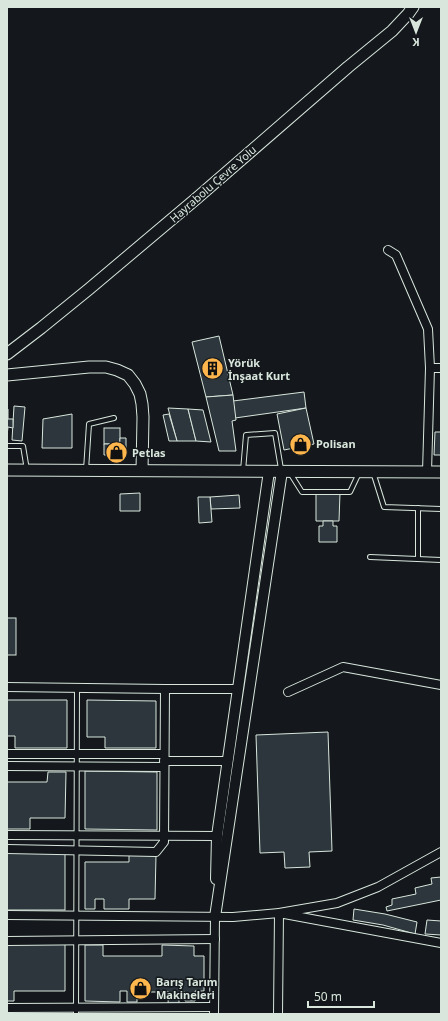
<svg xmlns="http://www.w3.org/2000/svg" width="448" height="1021" viewBox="0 0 448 1021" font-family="'Noto Sans',sans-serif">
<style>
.building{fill:#2c363c;stroke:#d8e6dc}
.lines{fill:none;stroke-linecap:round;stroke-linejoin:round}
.service-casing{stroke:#d8e6dc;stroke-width:6}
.minor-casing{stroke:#d8e6dc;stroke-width:10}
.tertiary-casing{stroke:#d8e6dc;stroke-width:12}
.secondary-casing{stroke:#d8e6dc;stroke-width:13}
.service{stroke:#14181c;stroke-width:4}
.minor{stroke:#14181c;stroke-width:8}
.tertiary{stroke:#14181c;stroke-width:10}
.secondary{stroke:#14181c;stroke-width:11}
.labels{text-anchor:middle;stroke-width:3;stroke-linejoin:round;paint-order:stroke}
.street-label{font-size:11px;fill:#d8e6dc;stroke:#14181c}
.poi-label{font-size:11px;font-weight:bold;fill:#d8e6dc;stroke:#14181c;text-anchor:start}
</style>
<rect width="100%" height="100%" fill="#14181c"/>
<g class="building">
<polygon points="219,336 233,395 206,397 192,342"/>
<polygon points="304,392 306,408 235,418 233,401"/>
<polygon points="233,395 236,420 232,421 236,451 219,451 206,397"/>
<polygon points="14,406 25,407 22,441 12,440"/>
<polygon points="168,408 188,409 196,441 177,441"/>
<polygon points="306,408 314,444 284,450 277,414"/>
<polygon points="7,409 8,409 8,419 13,419 13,428 8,427 7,436"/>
<polygon points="188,409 203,410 211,442 196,441"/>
<polygon points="72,414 72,448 42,448 43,419"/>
<polygon points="169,414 177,441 169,441 163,415"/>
<rect x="104" y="428" width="16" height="16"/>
<polygon points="435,432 441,432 441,455 434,455"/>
<polygon points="120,438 126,438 126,454 119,454"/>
<polygon points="104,444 120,444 119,455 104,455"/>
<polygon points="316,492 340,493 339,521 316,521"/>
<polygon points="140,493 140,511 120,511 120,494"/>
<polygon points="239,495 240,508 211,509 210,497"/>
<polygon points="198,497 210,497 212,522 199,523"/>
<polygon points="323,521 333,521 333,526 337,526 337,542 319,542 319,526 323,526"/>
<rect x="7" y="618" width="9" height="37"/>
<polygon points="7,700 67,700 67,748 15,748 15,736 7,736"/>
<polygon points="87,700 156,701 156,748 105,748 105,737 87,737"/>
<polygon points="328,732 332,851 309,852 310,867 285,868 284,852 260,853 256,735"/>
<polygon points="85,771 157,772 157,830 85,829"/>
<polygon points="48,772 66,772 65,818 30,818 30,829 7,829 7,782 47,782"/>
<rect x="7" y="853" width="58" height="57"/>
<polygon points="129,855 156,855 155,899 129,899 129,909 104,909 104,899 95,899 95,909 85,909 85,862 129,862"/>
<polygon points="441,877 441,900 387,911 386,907 392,905 392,899 416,894 415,888 432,884 431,878"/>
<polygon points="354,909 385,914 417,922 415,934 383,925 353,920"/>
<polygon points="427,920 441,921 441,935 425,934"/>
<polygon points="7,943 65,943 65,991 14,991 14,1001 7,1001"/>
<polygon points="85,945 103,945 103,956 162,956 162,945 194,946 194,956 204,956 204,991 195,991 195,1001 185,1001 185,992 179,992 179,1003 168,1003 169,992 137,992 137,1002 127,1002 127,991 120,991 120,1002 85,1001"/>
</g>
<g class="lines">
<defs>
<g id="service">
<polyline points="7,446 23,446 27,470"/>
<polyline points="86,470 89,424 114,418"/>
<polyline points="243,471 246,435 275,433 281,469"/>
<polyline points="373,472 384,507 441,509"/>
<polyline points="290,473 302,492 350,492 359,473"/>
<polyline points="418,508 418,559"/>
<polyline points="370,557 441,560"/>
<polyline points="76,1014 77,688"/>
</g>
<g id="minor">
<polyline points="388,250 396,255 428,329 430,368 427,472"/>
<polyline points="430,368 441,368"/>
<polyline points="7,687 165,689 238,689"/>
<polyline points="288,692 343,667 441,685"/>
<polyline points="7,754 164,754"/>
<polyline points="164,761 228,761"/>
<polyline points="7,766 164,767"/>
<polyline points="7,835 217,836"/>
<polyline points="7,849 156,852 164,842 165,689"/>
<polyline points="7,915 233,917 279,913 337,903 378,887 441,852"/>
<polyline points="7,941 215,939"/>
<polyline points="7,1008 214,1007"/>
<polyline points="214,1014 215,917"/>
<polyline points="278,1014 279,913 441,943"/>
</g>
<g id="tertiary">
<polyline points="216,879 217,836 269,471"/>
<polyline points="215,917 282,471"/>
</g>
<g id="secondary">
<polyline points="7,354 41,328 89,289 197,198 348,67 392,31 408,14 413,7"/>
<polyline points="7,375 89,367 106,367 117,370 128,375 135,384 140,394 142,404 143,417 142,470"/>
<polyline points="7,470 441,472"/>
</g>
</defs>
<use href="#service" class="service-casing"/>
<use href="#minor" class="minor-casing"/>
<use href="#tertiary" class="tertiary-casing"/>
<use href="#secondary" class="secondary-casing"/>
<use href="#service" class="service"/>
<use href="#minor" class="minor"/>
<use href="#tertiary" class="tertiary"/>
<use href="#secondary" class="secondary"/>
</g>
<defs>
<symbol id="building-disc" viewBox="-11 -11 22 22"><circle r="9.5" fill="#ffb74d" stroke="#14181c"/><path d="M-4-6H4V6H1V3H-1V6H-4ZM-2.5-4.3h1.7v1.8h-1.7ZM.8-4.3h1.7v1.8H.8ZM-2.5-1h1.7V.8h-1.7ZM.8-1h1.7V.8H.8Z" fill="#111"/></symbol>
<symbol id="shop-disc" viewBox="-11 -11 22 22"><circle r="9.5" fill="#ffb74d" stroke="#14181c"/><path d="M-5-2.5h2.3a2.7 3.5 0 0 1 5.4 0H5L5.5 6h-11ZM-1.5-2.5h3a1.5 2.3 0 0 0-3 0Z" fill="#111"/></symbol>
</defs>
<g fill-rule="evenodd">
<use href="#building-disc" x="200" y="356" width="25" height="25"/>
<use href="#shop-disc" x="288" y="432" width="25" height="25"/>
<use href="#shop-disc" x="104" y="440" width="25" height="25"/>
<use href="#shop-disc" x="128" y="976" width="25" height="25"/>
</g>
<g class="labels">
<g class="street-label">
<text transform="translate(213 184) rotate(-41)" y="4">Hayrabolu Çevre Yolu</text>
</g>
<g class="poi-label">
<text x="228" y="367">Yörük<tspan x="228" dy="13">İnşaat Kurt</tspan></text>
<text x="316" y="448">Polisan</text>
<text x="132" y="457">Petlas</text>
<text x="156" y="986">Barış Tarım<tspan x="156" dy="13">Makineleri</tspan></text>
</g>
</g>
<rect width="448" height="1021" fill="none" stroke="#d8e6dc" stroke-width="16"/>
<g transform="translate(416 32) rotate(180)" stroke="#14181c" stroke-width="3" paint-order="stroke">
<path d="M0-3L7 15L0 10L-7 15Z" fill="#d8e6dc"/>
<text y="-6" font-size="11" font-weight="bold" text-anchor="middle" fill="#d8e6dc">K</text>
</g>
<path d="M308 1001v6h66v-6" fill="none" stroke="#d8e6dc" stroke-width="2"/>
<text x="314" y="1001" font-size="12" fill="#d8e6dc" stroke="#14181c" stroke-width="3" paint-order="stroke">50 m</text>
</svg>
